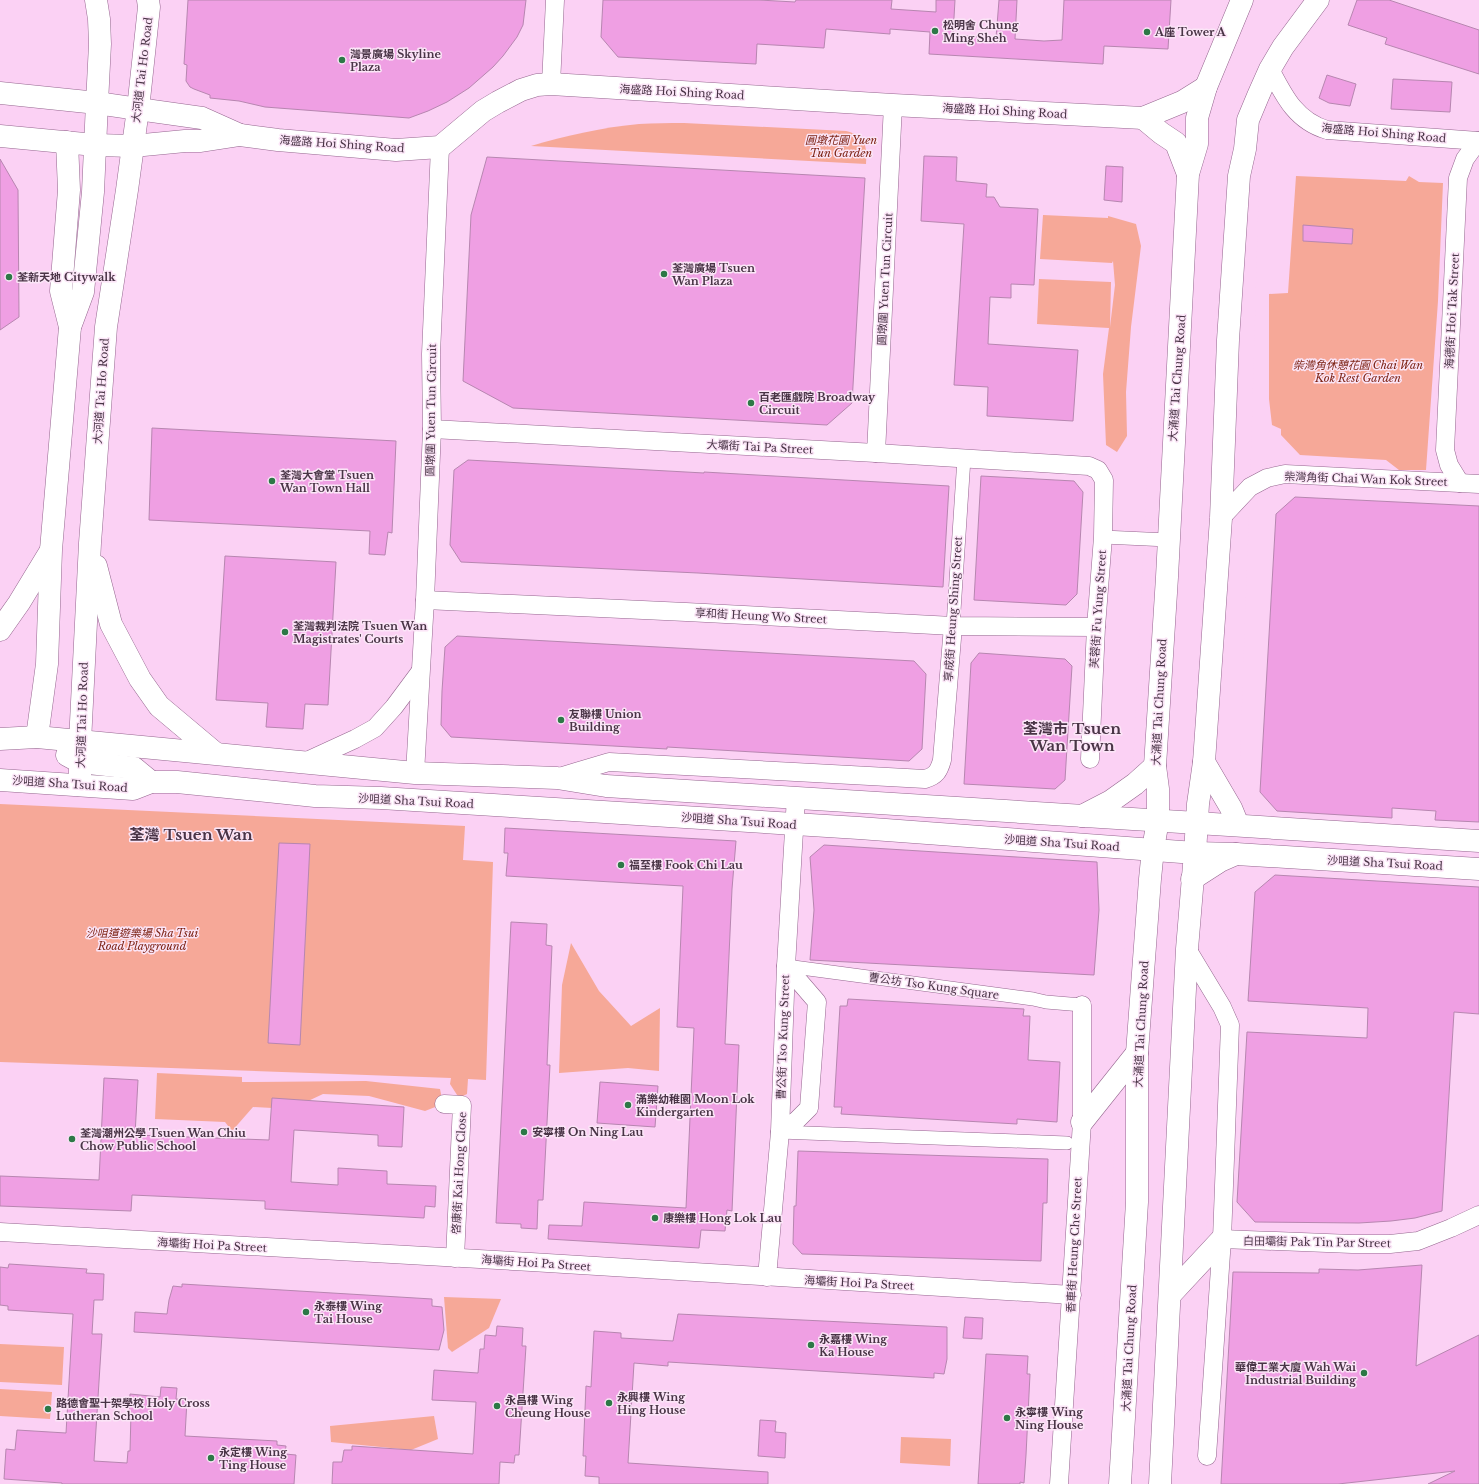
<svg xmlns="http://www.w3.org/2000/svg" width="1479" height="1484" viewBox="0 0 1479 1484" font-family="'Libre Baskerville','Noto Sans TC',serif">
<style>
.green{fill:#f6a898}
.pier{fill:#fbd1f4}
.building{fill:#ef9fe3;stroke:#b786b0}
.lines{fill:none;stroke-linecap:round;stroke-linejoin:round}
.pedestrian-casing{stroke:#95668f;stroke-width:14}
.minor-casing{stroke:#95668f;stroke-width:19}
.tertiary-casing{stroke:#95668f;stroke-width:23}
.secondary-casing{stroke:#95668f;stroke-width:23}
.pedestrian{stroke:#fff;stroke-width:13}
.minor{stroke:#fff;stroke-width:18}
.tertiary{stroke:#fff;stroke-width:22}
.secondary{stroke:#fff;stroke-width:22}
.poi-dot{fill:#2c7846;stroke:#fbe5f7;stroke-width:1.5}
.labels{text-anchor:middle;stroke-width:3;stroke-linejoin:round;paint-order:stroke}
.poi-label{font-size:11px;font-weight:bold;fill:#493446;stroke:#fbe5f7;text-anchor:start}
.street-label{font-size:11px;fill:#493446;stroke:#fbe5f7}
.park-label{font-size:11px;font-style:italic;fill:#7e2416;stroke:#fbe5f7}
.district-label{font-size:15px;font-weight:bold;fill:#493446;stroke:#fbe5f7}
</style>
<rect width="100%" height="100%" fill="#fbd1f4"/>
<g class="green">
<path d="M684,123L846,131C866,136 867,146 866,164L531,146C564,136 604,127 639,124C654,123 669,123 684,123Z"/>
<polygon points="1296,176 1406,181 1409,176 1419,182 1443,183 1438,301 1426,470 1399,470 1386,460 1300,455 1281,435 1281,429 1272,425 1269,399 1269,294 1288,293"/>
<polygon points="1043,215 1108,218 1108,216 1136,224 1141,246 1131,327 1126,392 1127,436 1117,452 1106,445 1103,374 1109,328 1037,324 1039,279 1111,282 1110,327 1115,285 1113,261 1112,263 1040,259"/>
<polygon points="0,804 465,826 463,860 493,862 486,1080 468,1079 467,1094 459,1098 450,1084 451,1078 0,1062"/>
<polygon points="571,943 599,991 631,1026 660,1008 659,1071 628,1068 559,1073 562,985"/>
<polygon points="157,1073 242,1077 242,1082 366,1081 440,1089 443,1104 425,1111 369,1096 323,1094 291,1109 253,1107 232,1131 225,1122 155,1119"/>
<polygon points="444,1297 501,1299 489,1328 452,1352 448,1348"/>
<polygon points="0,1344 64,1347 62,1385 0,1382"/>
<polygon points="0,1389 52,1392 50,1419 0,1416"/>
<polygon points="434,1416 438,1439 411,1450 331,1442 330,1426"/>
<polygon points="901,1437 951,1439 950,1466 900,1463"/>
</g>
<polygon class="pier" points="1162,143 1260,150 1250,487 1237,839 1222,1007 1189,1484 1101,1484 1101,1467 1099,1466 1148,457 1150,457"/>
<g class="building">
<polygon points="188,0 526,0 523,25 517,37 503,56 493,67 469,88 447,102 428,111 409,118 265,107 239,101 210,98 210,95 194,89 190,87 186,81 187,65 184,64"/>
<polygon points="603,0 759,0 795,2 796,0 892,0 891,9 936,12 936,0 955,0 953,35 996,38 999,0 1017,0 1015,39 1044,41 1062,40 1064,0 1171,0 1168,49 1104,46 1103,64 929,54 930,32 890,29 890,34 826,29 824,48 757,44 756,64 618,57 601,37"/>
<polygon points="1357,0 1389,0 1479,30 1479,74 1385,44 1387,38 1348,25"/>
<polygon points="1327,75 1356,84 1350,106 1329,103 1319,98"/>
<polygon points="1393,79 1452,82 1450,112 1391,109"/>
<polygon points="924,156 957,157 956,181 987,184 986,197 994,197 1000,207 1038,209 1034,285 1011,284 1011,298 990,297 988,344 1078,350 1073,421 987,416 988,387 954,385 964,224 921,221"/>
<polygon points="487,157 865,178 852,403 827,425 513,408 463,381 471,215"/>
<polygon points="0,159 18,190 19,317 0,330"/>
<polygon points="1106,166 1123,167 1122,202 1104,200"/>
<polygon points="1303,225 1353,229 1352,244 1303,241"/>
<polygon points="152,428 396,441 392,533 388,532 385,555 369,554 370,531 149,520"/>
<polygon points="468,460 704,473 704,472 949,486 943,587 698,573 461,562 450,545 454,470"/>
<polygon points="981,476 1074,481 1083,492 1077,594 1066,605 974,600"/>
<polygon points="1295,497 1479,506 1479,822 1435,820 1436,811 1392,808 1392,818 1277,811 1260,792 1276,514"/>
<polygon points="225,556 336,562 328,705 305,704 303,729 266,727 268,703 216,700"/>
<polygon points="457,636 914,661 926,674 922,749 909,761 702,749 667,747 667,749 451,737 441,725 442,691 445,647"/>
<polygon points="979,653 1065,659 1072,666 1065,780 1055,789 964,784 971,663"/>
<polygon points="505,828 736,841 732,889 725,1044 739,1045 732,1211 727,1210 725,1231 701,1230 699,1248 548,1239 549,1225 582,1226 584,1202 686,1208 694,1028 677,1027 683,886 506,876 508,853 504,853"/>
<polygon points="279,843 310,844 300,1045 268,1043"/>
<polygon points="824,845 1097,862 1099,910 1094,975 810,960 814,910 810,857"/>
<polygon points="1275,875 1479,887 1479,1014 1454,1012 1442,1211 1415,1218 1391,1221 1359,1223 1255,1222 1237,1202 1247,1032 1367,1038 1368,1008 1248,1001 1255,892"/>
<polygon points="511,922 547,924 546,945 552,946 547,1065 550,1065 543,1200 538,1200 537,1229 521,1228 521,1224 496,1223"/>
<polygon points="848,999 1024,1009 1023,1016 1030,1016 1028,1060 1060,1062 1057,1122 1017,1119 1017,1124 841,1114 842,1107 834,1107 840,1006 847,1006"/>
<polygon points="104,1078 138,1080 135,1135 269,1140 272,1098 404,1107 402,1147 378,1146 378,1135 294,1130 291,1182 338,1185 338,1168 387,1171 387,1184 436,1186 435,1207 425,1206 424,1218 265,1209 265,1201 132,1195 131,1211 0,1206 0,1176 99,1180"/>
<polygon points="600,1082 658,1086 655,1127 597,1123"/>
<polygon points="798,1151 1048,1159 1047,1203 1043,1203 1041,1261 802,1254 793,1244 794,1206 796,1206"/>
<polygon points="9,1264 87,1269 86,1273 104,1274 103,1300 94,1300 92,1334 102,1334 94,1461 127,1463 128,1451 130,1451 131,1413 129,1413 130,1394 160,1397 161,1387 177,1388 176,1399 187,1400 185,1436 277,1441 277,1445 286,1446 285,1454 296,1455 294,1484 62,1484 62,1483 4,1479 6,1449 15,1450 17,1430 66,1433 73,1314 8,1310 8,1306 0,1305 0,1267 8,1268"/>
<polygon points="1422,1265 1416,1366 1479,1335 1479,1484 1428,1484 1455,1471 1338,1484 1221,1484 1233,1272 1319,1273 1319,1269 1358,1270"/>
<polygon points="182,1284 432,1299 432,1306 442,1307 444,1330 439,1350 134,1332 135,1312 167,1314 169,1300 173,1286 182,1287"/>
<polygon points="678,1314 947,1327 947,1359 944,1374 934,1373 934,1378 668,1362 668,1366 634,1363 628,1463 768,1472 768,1484 599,1484 599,1477 585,1476 586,1456 583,1456 586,1386 591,1387 594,1331 621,1333 621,1338 673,1341"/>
<polygon points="965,1317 983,1318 982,1339 963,1338"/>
<polygon points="497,1326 523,1328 522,1346 526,1346 519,1455 515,1455 514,1463 500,1462 499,1484 332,1484 333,1462 342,1462 344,1450 352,1450 352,1446 473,1454 476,1402 432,1400 434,1370 478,1373 480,1349 484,1349 485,1335 496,1336"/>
<polygon points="986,1354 1028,1356 1027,1374 1030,1374 1026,1455 1024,1483 1020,1482 1020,1484 978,1484"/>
<polygon points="760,1420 776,1421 775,1432 786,1433 785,1458 758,1456"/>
</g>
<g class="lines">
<defs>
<g id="pedestrian">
<polyline points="1103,537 1168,540"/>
<polyline points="953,626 964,458"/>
<polyline points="786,966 1033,999 1046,1002 1082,1005"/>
<polyline points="780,1132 1067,1143"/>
</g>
<g id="minor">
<path d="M1270,69C1284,96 1296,121 1327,130L1479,141"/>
<polyline points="551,84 555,0"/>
<polyline points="432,429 876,453 1089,466 1098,470 1104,480 1103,537 1096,627 1090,759"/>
<polyline points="876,453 893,105"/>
<polyline points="1460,483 1449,465 1445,450 1458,178 1465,159 1478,141"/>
<polyline points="1221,518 1250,487 1267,478 1285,474 1479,484"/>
<polyline points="425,600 686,612 953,626 1096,627"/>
<polyline points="305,762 355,739 375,728 394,707 420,672"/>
<polyline points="415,773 425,600 432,429 431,354 440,147"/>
<path d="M559,777L609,762L925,779C936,776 939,771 942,760L953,626"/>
<polyline points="1187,949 1222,1007 1230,1025 1222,1239 1207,1456"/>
<polyline points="444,1104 462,1105 455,1258"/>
<polyline points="780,1132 796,1121 809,1108 817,1002 786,966"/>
<polyline points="0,1232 531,1262 1072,1295"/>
<polyline points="1222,1239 1352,1244 1390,1244 1418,1241 1451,1228 1479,1215"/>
<polyline points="767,1277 780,1132 786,966 796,797"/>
<polyline points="1059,1484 1082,1122 1082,1005"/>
</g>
<g id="tertiary">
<polyline points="96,0 99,19 100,44 97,103"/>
<polyline points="148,0 149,7 138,109 202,118 240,135"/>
<polyline points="1143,118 1161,133 1176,143 1188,174"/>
<polyline points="133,146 185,141 201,141 240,135 278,140 396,150 440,147 483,111 498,102 521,90 537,85 551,84 893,105 1143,118 1182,102 1206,87"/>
<polyline points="1197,823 1479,841"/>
<polyline points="1195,853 1236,854 1479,869"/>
</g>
<g id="secondary">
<polyline points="0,93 97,103 138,109 127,190 106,327 90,543 80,742 80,785"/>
<polyline points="0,136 95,145 133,146"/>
<polyline points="67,142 69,190 61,291 70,327"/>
<polyline points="96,566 111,624 140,679 159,706 215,753"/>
<polyline points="0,630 19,603 50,552"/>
<polyline points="37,737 47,664 51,550 70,327 83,292 93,192 97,103"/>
<polyline points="0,739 37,737 415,773 557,778 606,786 1197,823"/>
<polyline points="67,755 80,762 134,768 151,782"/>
<polyline points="1204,762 1231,808 1238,825"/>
<polyline points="0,780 133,789 151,782 177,782 315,796 381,798 859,828 1195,853"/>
<polyline points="1082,816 1111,801 1135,784 1155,766"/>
<polyline points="1192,879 1220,861 1236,854"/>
<polyline points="1082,1122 1137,1053"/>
<polyline points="1170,1295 1222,1239"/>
<polyline points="1120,1484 1137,1202 1137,1053 1150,879 1153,849 1158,820 1158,789 1155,766 1167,577 1188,174 1197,144 1197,118 1206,87 1242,0"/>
<polyline points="1160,1484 1187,949 1195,853 1198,804 1204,762 1221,518 1228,340 1239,176 1245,149 1248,120 1258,96 1270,69 1283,47 1318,0"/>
</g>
</defs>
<use href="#pedestrian" class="pedestrian-casing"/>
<use href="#minor" class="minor-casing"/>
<use href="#tertiary" class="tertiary-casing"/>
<use href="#secondary" class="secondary-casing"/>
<use href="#pedestrian" class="pedestrian"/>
<use href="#minor" class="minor"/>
<use href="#tertiary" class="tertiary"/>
<use href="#secondary" class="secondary"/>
</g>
<g class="poi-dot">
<circle cx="935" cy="31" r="4"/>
<circle cx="1147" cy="32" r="4"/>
<circle cx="342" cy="60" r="4"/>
<circle cx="664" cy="274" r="4"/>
<circle cx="9" cy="277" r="4"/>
<circle cx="751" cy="403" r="4"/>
<circle cx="272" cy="481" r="4"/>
<circle cx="285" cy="632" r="4"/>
<circle cx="561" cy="720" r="4"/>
<circle cx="621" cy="865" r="4"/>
<circle cx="628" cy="1105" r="4"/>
<circle cx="524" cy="1132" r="4"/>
<circle cx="72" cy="1139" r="4"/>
<circle cx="655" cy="1218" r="4"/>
<circle cx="306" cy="1312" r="4"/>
<circle cx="811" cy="1345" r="4"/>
<circle cx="1364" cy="1373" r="4"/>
<circle cx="609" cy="1403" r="4"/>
<circle cx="497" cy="1406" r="4"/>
<circle cx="48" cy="1409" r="4"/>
<circle cx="1007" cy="1418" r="4"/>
<circle cx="211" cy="1458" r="4"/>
</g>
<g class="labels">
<g class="poi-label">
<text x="943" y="29">松明舍 Chung<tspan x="943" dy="13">Ming Sheh</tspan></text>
<text x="1155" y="36">A座 Tower A</text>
<text x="350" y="58">灣景廣場 Skyline<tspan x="350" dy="13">Plaza</tspan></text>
<text x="672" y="272">荃灣廣場 Tsuen<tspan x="672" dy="13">Wan Plaza</tspan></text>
<text x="17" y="281">荃新天地 Citywalk</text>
<text x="759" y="401">百老匯戲院 Broadway<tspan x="759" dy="13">Circuit</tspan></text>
<text x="280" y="479">荃灣大會堂 Tsuen<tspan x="280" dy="13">Wan Town Hall</tspan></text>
<text x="293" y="630">荃灣裁判法院 Tsuen Wan<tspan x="293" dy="13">Magistrates' Courts</tspan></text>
<text x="569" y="718">友聯樓 Union<tspan x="569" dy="13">Building</tspan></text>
<text x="629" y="869">福至樓 Fook Chi Lau</text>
<text x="636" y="1103">滿樂幼稚園 Moon Lok<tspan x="636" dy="13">Kindergarten</tspan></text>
<text x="532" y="1136">安寧樓 On Ning Lau</text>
<text x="80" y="1137">荃灣潮州公學 Tsuen Wan Chiu<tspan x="80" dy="13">Chow Public School</tspan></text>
<text x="663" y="1222">康樂樓 Hong Lok Lau</text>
<text x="314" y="1310">永泰樓 Wing<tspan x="314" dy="13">Tai House</tspan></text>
<text x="819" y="1343">永嘉樓 Wing<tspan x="819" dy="13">Ka House</tspan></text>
<text x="1356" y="1371" text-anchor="end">華偉工業大廈 Wah Wai<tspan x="1356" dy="13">Industrial Building</tspan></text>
<text x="617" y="1401">永興樓 Wing<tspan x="617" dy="13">Hing House</tspan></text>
<text x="505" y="1404">永昌樓 Wing<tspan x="505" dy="13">Cheung House</tspan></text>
<text x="56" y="1407">路德會聖十架學校 Holy Cross<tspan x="56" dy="13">Lutheran School</tspan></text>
<text x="1015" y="1416">永寧樓 Wing<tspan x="1015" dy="13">Ning House</tspan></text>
<text x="219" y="1456">永定樓 Wing<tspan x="219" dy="13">Ting House</tspan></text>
</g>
<g class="street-label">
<text transform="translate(142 70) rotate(-83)" y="4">大河道 Tai Ho Road</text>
<text transform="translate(682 92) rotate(3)" y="4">海盛路 Hoi Shing Road</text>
<text transform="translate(1005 111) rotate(3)" y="4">海盛路 Hoi Shing Road</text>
<text transform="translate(1384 133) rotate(5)" y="4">海盛路 Hoi Shing Road</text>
<text transform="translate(342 144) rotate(4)" y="4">海盛路 Hoi Shing Road</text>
<text transform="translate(885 279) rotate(-87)" y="4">圓墩圍 Yuen Tun Circuit</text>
<text transform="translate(1452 311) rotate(-87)" y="4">海德街 Hoi Tak Street</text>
<text transform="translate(1177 378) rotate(-86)" y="4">大涌道 Tai Chung Road</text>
<text transform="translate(101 391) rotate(-86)" y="4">大河道 Tai Ho Road</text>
<text transform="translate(431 410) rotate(-89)" y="4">圓墩圍 Yuen Tun Circuit</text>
<text transform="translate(760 447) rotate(3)" y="4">大壩街 Tai Pa Street</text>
<text transform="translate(1366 479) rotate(2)" y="4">柴灣角街 Chai Wan Kok Street</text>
<text transform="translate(953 609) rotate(-86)" y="4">享成街 Heung Shing Street</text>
<text transform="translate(1098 609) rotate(-86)" y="4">芙蓉街 Fu Yung Street</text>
<text transform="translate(761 616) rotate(3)" y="4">享和街 Heung Wo Street</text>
<text transform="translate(1159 702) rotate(-87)" y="4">大涌道 Tai Chung Road</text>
<text transform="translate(82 715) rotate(-88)" y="4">大河道 Tai Ho Road</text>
<text transform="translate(70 784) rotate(4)" y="4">沙咀道 Sha Tsui Road</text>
<text transform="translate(416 801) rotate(3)" y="4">沙咀道 Sha Tsui Road</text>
<text transform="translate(739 821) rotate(4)" y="4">沙咀道 Sha Tsui Road</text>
<text transform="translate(1062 843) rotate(4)" y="4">沙咀道 Sha Tsui Road</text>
<text transform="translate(1385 863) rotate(3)" y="4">沙咀道 Sha Tsui Road</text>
<text transform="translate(934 986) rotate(8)" y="4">曹公坊 Tso Kung Square</text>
<text transform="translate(1141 1024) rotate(-87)" y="4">大涌道 Tai Chung Road</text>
<text transform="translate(783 1037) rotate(-88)" y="4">曹公街 Tso Kung Street</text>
<text transform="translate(459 1173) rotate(-87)" y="4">啓康街 Kai Hong Close</text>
<text transform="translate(1317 1242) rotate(1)" y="4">白田壩街 Pak Tin Par Street</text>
<text transform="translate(212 1245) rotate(3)" y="4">海壩街 Hoi Pa Street</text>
<text transform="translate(1074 1245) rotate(-87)" y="4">香車街 Heung Che Street</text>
<text transform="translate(536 1263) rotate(4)" y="4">海壩街 Hoi Pa Street</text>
<text transform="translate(859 1283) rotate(3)" y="4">海壩街 Hoi Pa Street</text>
<text transform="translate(1129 1348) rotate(-87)" y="4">大涌道 Tai Chung Road</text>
</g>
<g class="park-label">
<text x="841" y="144">圓墩花園 Yuen<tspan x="841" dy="13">Tun Garden</tspan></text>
<text x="1358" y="369">柴灣角休憩花園 Chai Wan<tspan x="1358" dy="13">Kok Rest Garden</tspan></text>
<text x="142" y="937">沙咀道遊樂場 Sha Tsui<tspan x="142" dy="13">Road Playground</tspan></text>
</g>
<g class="district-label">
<text x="1072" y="734">荃灣市 Tsuen<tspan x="1072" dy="17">Wan Town</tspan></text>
<text x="191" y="840">荃灣 Tsuen Wan</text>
</g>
</g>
</svg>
